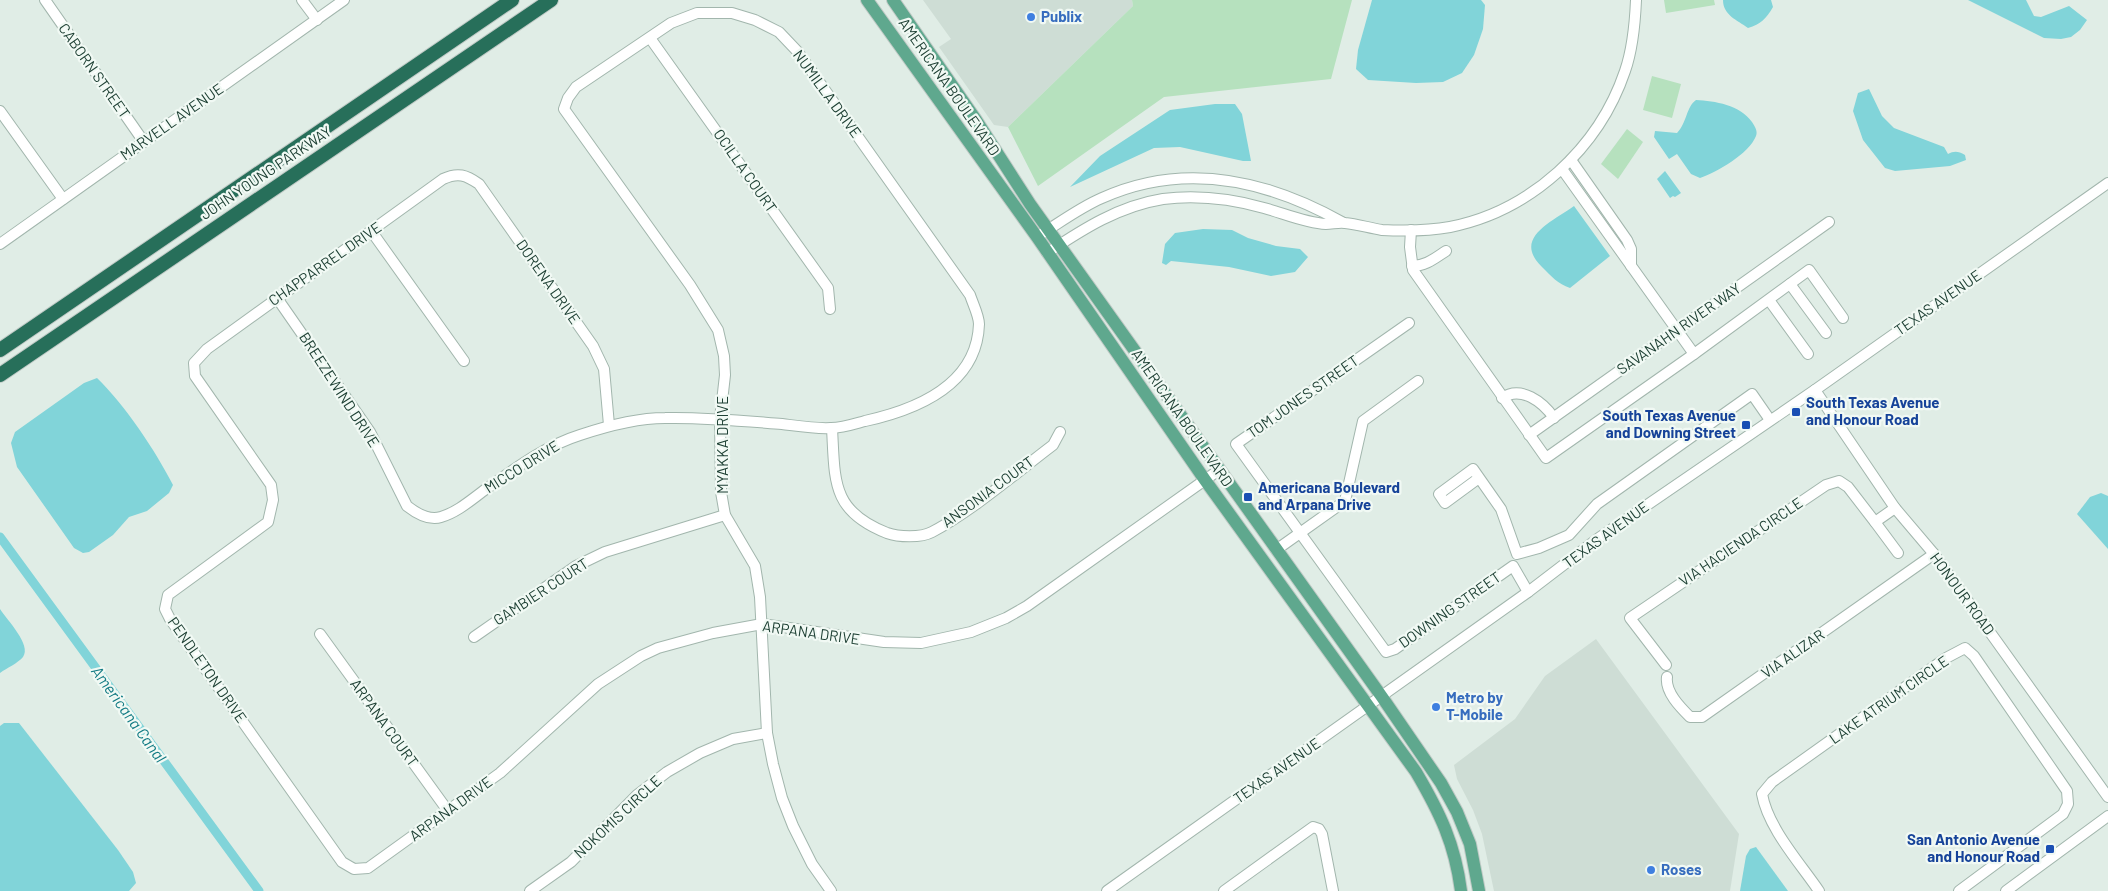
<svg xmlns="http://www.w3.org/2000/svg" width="2108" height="891" viewBox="0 0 2108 891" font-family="Barlow,sans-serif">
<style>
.built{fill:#ceddd5}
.green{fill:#b6e1be}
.water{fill:#81d4d9}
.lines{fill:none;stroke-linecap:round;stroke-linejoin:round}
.canal{stroke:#81d4d9;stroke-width:9}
.minor-casing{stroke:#a2b6ad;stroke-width:12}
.major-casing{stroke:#c0cac6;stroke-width:14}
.highway-casing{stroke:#c0cac6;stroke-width:16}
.minor{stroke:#fff;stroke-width:10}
.major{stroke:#5fa88e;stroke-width:12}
.highway{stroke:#276f5a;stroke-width:14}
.shop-dot{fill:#3f7fe0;stroke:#f1f9f4;stroke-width:2}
.transit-dot{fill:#1a4fb4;stroke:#f1f9f4;stroke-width:2}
.labels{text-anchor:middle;stroke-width:4.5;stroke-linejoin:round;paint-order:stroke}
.shop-label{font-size:15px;font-weight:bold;fill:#366cbe;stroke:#f1f9f4;text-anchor:start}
.street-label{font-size:15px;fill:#1e4034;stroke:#f1f9f4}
.transit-label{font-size:15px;font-weight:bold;fill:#164399;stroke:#f1f9f4;text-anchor:start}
.water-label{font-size:16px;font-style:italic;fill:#117a83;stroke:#f1f9f4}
</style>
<rect width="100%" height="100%" fill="#e0ede6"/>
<g class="built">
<polygon points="923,0 1132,0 1133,6 1008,127 994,125 939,47 951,39"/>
<polygon points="1596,639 1739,834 1730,891 1494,891 1482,834 1473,810 1457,779 1454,765 1515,719 1545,676"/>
</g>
<g class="green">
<polygon points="1132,0 1352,0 1331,79 1164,97 1038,186 1008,127 1133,6"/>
<polygon points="1664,0 1714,0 1715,5 1666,13"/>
<polygon points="1652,76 1681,84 1672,118 1643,110"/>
<polygon points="1627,129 1643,142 1618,179 1601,164"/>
</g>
<g class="water">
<polygon points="1372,0 1481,0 1485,5 1483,29 1474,55 1462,73 1443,82 1416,83 1368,80 1356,69 1358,50"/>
<path d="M1723,0H1771L1773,7C1766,19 1761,24 1748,28C1737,20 1723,15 1723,0Z"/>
<polygon points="1968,0 2026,0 2034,16 2041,17 2069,6 2087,20 2080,30 2071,37 2061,39 2044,38"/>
<path d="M1869,89L1882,116L1894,128L1944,147L1948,154C1954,151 1958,151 1965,155L1966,160L1950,166L1895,171L1885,168L1863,140L1853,111L1858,93Z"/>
<path d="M1696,100C1715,101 1740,105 1752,122C1755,127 1758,131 1756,136C1749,154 1717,172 1700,178L1691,174L1677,154L1669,159L1654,137L1655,131L1677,133C1687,123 1686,107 1696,100Z"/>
<polygon points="1215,104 1235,104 1242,114 1251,161 1243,161 1180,147 1154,148 1070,187 1100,156 1170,110"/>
<polygon points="1665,171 1681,193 1675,197 1673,196 1670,198 1657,179"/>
<path d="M1574,206L1610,256L1570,288C1558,284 1551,276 1542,267C1512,238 1552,222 1574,206Z"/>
<polygon points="1203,229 1232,230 1248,238 1276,246 1300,249 1308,257 1295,272 1271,276 1229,267 1171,261 1166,265 1162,263 1165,244 1175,233"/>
<path d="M97,378C125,405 155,450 173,485L169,493L147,511L129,517L113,535L89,552L83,553L74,548L17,467L11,443L15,432L84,383Z"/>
<polygon points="2101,493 2108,496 2108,549 2077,514 2090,497"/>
<path d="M0,609C7,620 32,645 23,657C18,663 7,668 0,673Z"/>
<polygon points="4,723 19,723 118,850 133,872 136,883 129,891 0,891 0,726"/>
<polygon points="1756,847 1788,891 1740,891 1746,856 1750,849"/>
</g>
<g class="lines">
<polyline class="canal" points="0,537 259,891"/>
<defs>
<g id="minor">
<polyline points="45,0 144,142"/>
<polyline points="302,0 317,20"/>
<polyline points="650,38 828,288 830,309"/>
<polyline points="0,111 63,199"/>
<polyline points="1571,160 1627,240 1631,249 1631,266"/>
<polyline points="1562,169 1694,354"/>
<polyline points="1411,230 1410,247 1413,270 1546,458 1694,354 1809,270 1843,318"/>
<polyline points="372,232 464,361"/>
<path d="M1043,233C1062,221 1081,207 1102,198C1184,161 1267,180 1342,222"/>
<polyline points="0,244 344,0"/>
<path d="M1047,253C1083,229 1119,206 1163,199C1196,195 1232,199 1264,208C1283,213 1305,223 1326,224C1332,224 1339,222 1345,223C1357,224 1369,228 1382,230C1404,231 1428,231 1450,227C1531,211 1599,148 1625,71C1633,48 1635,24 1636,0"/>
<path d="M1412,266C1426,266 1435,258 1446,251"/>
<polyline points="1790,284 1826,333"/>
<path d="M277,298L370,432L407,506C416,513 429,521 441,517C458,512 472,499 486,489C516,468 545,446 580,435C607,426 637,418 665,418C704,417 744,421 782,424C798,426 816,429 831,428C842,428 854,424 865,421C915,410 977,386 979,324C979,316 973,304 970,295L798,52L779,32L755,20L732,13H697L671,23L576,87L568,98L564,109L690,285L718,330L724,356L725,375L720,419L721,492L725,515L755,566L760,597L767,733L773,764L782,798L793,826L812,864L831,891"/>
<polyline points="1769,300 1808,354"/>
<polyline points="1409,323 1236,444 1386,652 1395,649 1513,566 1528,592"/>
<polyline points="1815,390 1895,508 1934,554 2108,797"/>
<path d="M1502,398C1521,385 1543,402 1554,418"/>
<path d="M609,425L604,369L593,346L479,184C466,175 458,172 443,179L207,349L194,363L195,376L271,485L273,500L268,522L168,595L165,609L170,619L342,862L354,869L368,868L500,773L598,684L641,656L658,648L713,633L762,624L884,642L921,643L971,632L1006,618L1027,606L1219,470"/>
<path d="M832,428C835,481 831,511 887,533C898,537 921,538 932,532C972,511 1016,473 1053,445L1060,432"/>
<polyline points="1529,435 1829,222"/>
<polyline points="1479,478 1445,503 1439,494 1473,469 1501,509 1517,554 1539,548 1569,535 1597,504 1752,394 1770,420"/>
<polyline points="1875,522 1898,553"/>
<polyline points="1276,550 1345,501 1363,421 1418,381"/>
<polyline points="320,634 448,811"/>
<polyline points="474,637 576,566 605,552 725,515"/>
<polyline points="1666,665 1630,618 1826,485 1839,481 1848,487 1875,522 1895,508"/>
<path d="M1667,677C1665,692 1680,707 1690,717H1702L1934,554"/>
<polyline points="530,891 571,862 637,795 667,772 700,753 733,739 767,733"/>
<polyline points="1107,891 1528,592 1596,540 1815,390 2108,183"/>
<polyline points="1224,891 1313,827 1319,829 1322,834 1333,891"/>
<path d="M1819,891C1800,863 1768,828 1762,794L1772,782L1946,658L1965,648L1974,656L2067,791L2068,804L2063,814L1959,891"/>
<polyline points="2006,891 2108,816"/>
</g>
<g id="major">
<path d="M867,0L1037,237L1205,480L1416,772C1440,813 1455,844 1461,891"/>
<polyline points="893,0 976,120 1030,204 1382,697 1441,783 1457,812 1470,844 1479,891"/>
</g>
<g id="highway">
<polyline points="0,350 512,0"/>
<polyline points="0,375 551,0"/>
</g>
</defs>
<use href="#minor" class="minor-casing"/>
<use href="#major" class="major-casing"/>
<use href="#highway" class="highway-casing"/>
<use href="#minor" class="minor"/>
<use href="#major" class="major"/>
<use href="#highway" class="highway"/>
</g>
<g class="shop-dot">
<circle cx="1031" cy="17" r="5"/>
<circle cx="1436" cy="707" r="5"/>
<circle cx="1651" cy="870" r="5"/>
</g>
<g class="transit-dot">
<rect x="1791" y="407" width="10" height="10" rx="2.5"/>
<rect x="1741" y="420" width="10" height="10" rx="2.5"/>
<rect x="1243" y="492" width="10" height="10" rx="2.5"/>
<rect x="2045" y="844" width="10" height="10" rx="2.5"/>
</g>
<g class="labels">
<g class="shop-label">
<text x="1041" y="22">Publix</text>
<text x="1446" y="703">Metro by<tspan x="1446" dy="17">T-Mobile</tspan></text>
<text x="1661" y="875">Roses</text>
</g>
<g class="street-label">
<text transform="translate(94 71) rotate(55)" y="5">CABORN STREET</text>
<text transform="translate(949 87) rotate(55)" y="5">AMERICANA BOULEVARD</text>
<text transform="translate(827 94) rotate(54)" y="5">NUMILLA DRIVE</text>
<text transform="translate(172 122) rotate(-35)" y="5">MARVELL AVENUE</text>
<text transform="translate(745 171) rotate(55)" y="5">OCILLA COURT</text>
<text transform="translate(266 173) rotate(-34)" y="5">JOHN YOUNG PARKWAY</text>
<text transform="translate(325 264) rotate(-35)" y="5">CHAPPARREL DRIVE</text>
<text transform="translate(548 282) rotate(55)" y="5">DORENA DRIVE</text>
<text transform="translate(1938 303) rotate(-35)" y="5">TEXAS AVENUE</text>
<text transform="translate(1679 329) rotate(-35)" y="5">SAVANAHN RIVER WAY</text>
<text transform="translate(339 390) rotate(57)" y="5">BREEZEWIND DRIVE</text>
<text transform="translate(1303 397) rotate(-35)" y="5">TOM JONES STREET</text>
<text transform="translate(1182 418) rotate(55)" y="5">AMERICANA BOULEVARD</text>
<text transform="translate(723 445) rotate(-90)" y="5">MYAKKA DRIVE</text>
<text transform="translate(522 467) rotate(-32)" y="5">MICCO DRIVE</text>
<text transform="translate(988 492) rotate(-36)" y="5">ANSONIA COURT</text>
<text transform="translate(1606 535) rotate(-36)" y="5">TEXAS AVENUE</text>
<text transform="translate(1741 542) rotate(-34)" y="5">VIA HACIENDA CIRCLE</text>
<text transform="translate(541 592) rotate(-33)" y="5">GAMBIER COURT</text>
<text transform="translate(1962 594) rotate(54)" y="5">HONOUR ROAD</text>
<text transform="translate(1450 610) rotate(-35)" y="5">DOWNING STREET</text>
<text transform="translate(811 633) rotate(8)" y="5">ARPANA DRIVE</text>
<text transform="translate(1793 654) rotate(-35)" y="5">VIA ALIZAR</text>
<text transform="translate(207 670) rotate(55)" y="5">PENDLETON DRIVE</text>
<text transform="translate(1889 700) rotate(-35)" y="5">LAKE ATRIUM CIRCLE</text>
<text transform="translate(384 723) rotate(54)" y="5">ARPANA COURT</text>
<text transform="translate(1277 771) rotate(-35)" y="5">TEXAS AVENUE</text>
<text transform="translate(451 809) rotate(-36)" y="5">ARPANA DRIVE</text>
<text transform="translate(618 817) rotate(-43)" y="5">NOKOMIS CIRCLE</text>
</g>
<g class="transit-label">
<text x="1806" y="408">South Texas Avenue<tspan x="1806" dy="17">and Honour Road</tspan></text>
<text x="1736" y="421" text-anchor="end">South Texas Avenue<tspan x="1736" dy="17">and Downing Street</tspan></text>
<text x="1258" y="493">Americana Boulevard<tspan x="1258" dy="17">and Arpana Drive</tspan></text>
<text x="2040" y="845" text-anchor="end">San Antonio Avenue<tspan x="2040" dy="17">and Honour Road</tspan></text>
</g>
<g class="water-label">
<text transform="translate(129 714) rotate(54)" y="6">Americana Canal</text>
</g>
</g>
</svg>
